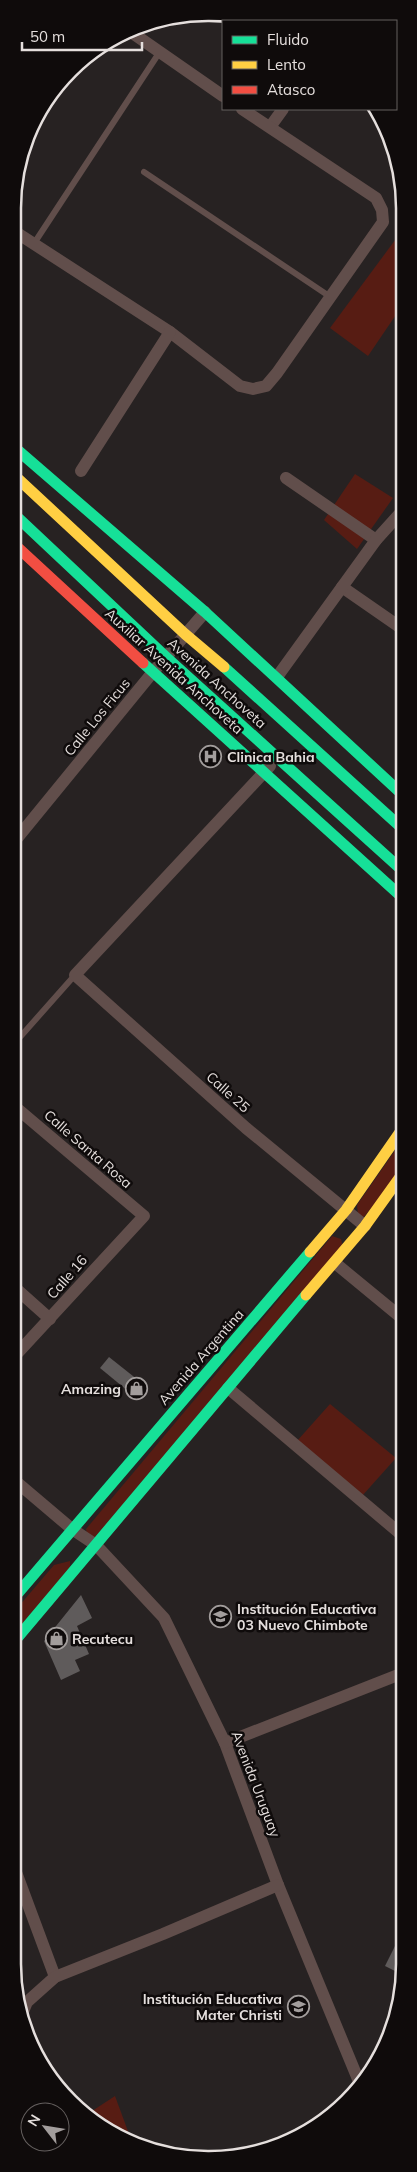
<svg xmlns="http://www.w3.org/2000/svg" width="417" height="2172" viewBox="0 0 417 2172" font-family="Mulish,sans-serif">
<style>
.green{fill:#571c13}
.building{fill:#5f5b5b}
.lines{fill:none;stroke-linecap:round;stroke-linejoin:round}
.lane{stroke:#614e4b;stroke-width:6}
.street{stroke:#614e4b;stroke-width:12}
.fast{stroke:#16e098;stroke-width:11}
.slow{stroke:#ffcf43;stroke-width:11}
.jam{stroke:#f24e42;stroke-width:11}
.labels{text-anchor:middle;stroke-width:5;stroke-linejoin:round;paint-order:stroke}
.street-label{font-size:14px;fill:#e5dfdd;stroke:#0f0b0b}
.poi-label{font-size:14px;font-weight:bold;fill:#e5dfdd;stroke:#0f0b0b;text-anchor:start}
.rim{fill:none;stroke:#e5dfdd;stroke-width:2.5}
</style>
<rect width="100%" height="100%" fill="#272222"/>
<g class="green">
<polygon points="404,228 404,303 368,356 330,328"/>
<polygon points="355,474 393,498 357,549 324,520"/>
<polygon points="403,1139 403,1172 361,1220 358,1215 357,1205"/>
<polygon points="332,1236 341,1239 344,1251 101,1539 88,1540 86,1529"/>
<polygon points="330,1404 396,1458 362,1496 297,1441"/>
<polygon points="70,1561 70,1576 13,1643 13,1613 54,1565"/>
<polygon points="115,2096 132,2142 122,2139 90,2117 89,2113"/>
</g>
<g class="building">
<polygon points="109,1357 143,1384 134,1396 100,1368"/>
<polygon points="81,1595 92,1618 77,1626 89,1654 75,1660 80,1671 61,1680 44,1641"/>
<polygon points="403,1930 403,1975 385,1966"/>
</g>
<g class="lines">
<g class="lane">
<polyline points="144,172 329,296"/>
<polyline points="33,245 159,53"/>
<polyline points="13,1045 75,975"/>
</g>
<g class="street">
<polyline points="131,32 223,96"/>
<polyline points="270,127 283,109"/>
<polyline points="14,231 170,332 240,386 253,389 266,386 277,373 383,222 382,210 376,198 242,109"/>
<polyline points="81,471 170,332"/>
<polyline points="286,478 376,540"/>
<polyline points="342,587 404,630"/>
<polyline points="277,677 376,540 404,509"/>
<polyline points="270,766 75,975 246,1128 365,1226"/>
<polyline points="14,842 153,672 205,612"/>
<polyline points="335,1263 403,1319"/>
<polyline points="13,1286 50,1319"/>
<polyline points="13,1358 144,1216 13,1105"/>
<polyline points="228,1388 403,1536"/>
<polyline points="13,1479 72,1529 96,1545 164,1618 225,1743 278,1885 360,2084"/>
<polyline points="225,1743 403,1673"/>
<polyline points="13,1864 55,1977"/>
<polyline points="22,2014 27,2002 55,1977 163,1934 278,1885"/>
<polyline points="27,2034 30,2042"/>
</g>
<g class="fast">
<polyline points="14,447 205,612 404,796"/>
<polyline points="14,514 166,657 404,872"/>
<polyline points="143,663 404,899"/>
<polyline points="224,667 404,830"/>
<polyline points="13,1599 310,1252"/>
<polyline points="13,1643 306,1295"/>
</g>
<g class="slow">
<polyline points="14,475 185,634 224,667"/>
<polyline points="310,1252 346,1210 403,1128"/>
<polyline points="306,1295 365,1226 403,1173"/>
</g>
<polyline class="jam" points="14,544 143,663"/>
</g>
<defs>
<symbol id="hospital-ring" viewBox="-11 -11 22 22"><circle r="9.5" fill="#0f0b0b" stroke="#a29d9c" stroke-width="1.5"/><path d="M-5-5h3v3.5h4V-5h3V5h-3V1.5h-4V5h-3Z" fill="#a29d9c"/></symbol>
<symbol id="shop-ring" viewBox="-11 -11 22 22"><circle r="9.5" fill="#0f0b0b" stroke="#a29d9c" stroke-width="1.5"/><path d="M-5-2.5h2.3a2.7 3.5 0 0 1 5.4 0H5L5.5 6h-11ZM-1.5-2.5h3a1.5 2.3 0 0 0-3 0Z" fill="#a29d9c"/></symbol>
<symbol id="school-ring" viewBox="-11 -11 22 22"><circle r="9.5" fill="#0f0b0b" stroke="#a29d9c" stroke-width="1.5"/><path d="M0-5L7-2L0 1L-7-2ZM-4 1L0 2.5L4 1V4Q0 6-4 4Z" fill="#a29d9c"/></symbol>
</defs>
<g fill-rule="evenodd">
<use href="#hospital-ring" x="198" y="744" width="25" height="25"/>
<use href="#shop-ring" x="124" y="1376" width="25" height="25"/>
<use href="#school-ring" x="208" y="1604" width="25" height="25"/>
<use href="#shop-ring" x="44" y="1626" width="25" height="25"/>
<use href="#school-ring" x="286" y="1994" width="25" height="25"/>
</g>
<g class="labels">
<g class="street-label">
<text transform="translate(174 671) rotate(42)" y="5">Auxiliar Avenida Anchoveta</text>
<text transform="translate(217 683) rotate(42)" y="5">Avenida Anchoveta</text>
<text transform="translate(97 717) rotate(-51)" y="5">Calle Los Ficus</text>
<text transform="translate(228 1092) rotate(42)" y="5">Calle 25</text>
<text transform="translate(88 1149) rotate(41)" y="5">Calle Santa Rosa</text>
<text transform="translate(67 1277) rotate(-49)" y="5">Calle 16</text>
<text transform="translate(201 1357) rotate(-49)" y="5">Avenida Argentina</text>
<text transform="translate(256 1784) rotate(69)" y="5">Avenida Uruguay</text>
</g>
<g class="poi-label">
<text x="227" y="762">Clinica Bahia</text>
<text x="121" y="1394" text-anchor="end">Amazing</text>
<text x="237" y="1614">Institución Educativa<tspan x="237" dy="16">03 Nuevo Chimbote</tspan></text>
<text x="72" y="1644">Recutecu</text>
<text x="282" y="2004" text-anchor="end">Institución Educativa<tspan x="282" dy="16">Mater Christi</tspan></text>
</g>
</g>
<path d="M0 0H417V2172H0ZM208 21H209A187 187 0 0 1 396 208V1964A187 187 0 0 1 209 2151H208A187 187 0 0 1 21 1964V208A187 187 0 0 1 208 21Z" fill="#0f0b0b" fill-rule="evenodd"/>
<path class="rim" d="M208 21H209A187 187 0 0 1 396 208V1964A187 187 0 0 1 209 2151H208A187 187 0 0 1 21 1964V208A187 187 0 0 1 208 21Z"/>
<rect x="222" y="20" width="175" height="90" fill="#0f0b0b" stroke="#65605f"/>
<rect x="232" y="36" width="25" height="8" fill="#16e098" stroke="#65605f"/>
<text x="267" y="45" font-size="15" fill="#e5dfdd">Fluido</text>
<rect x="232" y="61" width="25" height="8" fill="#ffcf43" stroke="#65605f"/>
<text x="267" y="70" font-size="15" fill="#e5dfdd">Lento</text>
<rect x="232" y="86" width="25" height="8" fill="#f24e42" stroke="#65605f"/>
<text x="267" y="95" font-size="15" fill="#e5dfdd">Atasco</text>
<g transform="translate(45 2127) rotate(301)"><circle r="24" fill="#0f0b0b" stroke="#65605f"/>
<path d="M0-4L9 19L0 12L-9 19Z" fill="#a29d9c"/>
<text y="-8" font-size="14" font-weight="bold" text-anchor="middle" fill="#e5dfdd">N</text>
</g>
<path d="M22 42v8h120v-8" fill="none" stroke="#e5dfdd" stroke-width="2.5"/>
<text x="30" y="42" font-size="15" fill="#e5dfdd" stroke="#0f0b0b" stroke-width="4" paint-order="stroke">50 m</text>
</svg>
